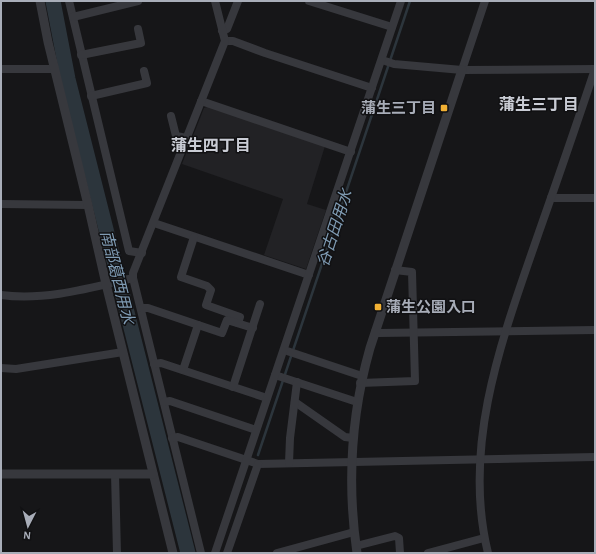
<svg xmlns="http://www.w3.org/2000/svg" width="596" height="554" viewBox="0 0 596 554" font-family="'Alegreya Sans','Noto Sans JP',sans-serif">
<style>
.built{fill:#222225}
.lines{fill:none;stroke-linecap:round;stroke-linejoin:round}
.stream{stroke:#2c353c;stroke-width:2.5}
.river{stroke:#2c353c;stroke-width:15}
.minor{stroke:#37383d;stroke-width:8}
.tertiary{stroke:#37383d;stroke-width:9}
.poi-dot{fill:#f2b134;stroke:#111113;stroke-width:1.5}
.labels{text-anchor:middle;stroke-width:3;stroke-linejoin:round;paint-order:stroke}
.poi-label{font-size:15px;font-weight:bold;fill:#a8adb8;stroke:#111113;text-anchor:end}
.neighbourhood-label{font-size:16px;font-weight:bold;fill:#c9ccd4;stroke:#111113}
.water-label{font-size:16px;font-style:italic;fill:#7f9bb3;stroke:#111113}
</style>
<rect width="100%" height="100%" fill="#161618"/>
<polygon class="built" points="210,106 325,146 307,204 326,210 306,269 264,255 283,199 182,164 204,108"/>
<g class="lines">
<polyline class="stream" points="258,455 410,1"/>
<polyline class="river" points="53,1 68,79 188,553"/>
<g class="minor">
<polyline points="69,1 129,251 142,253"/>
<polyline points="309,1 392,27"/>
<polyline points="73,17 138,1"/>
<polyline points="222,31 227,29 238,1"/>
<polyline points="225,41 233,41 265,53 372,88"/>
<polyline points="81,55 141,43 138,29"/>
<polyline points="382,60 394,64 462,70 595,69"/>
<polyline points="1,69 55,69"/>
<polyline points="462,70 485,1"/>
<polyline points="91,96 147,83 144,71"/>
<polyline points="201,101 351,152"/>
<polyline points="171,116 176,136 187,138"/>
<polyline points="551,198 595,198"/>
<polyline points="1,204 88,205"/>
<polyline points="154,223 309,275"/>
<polyline points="194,237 181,277 207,286 211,290 206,305 240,317 238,323"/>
<polyline points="133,278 201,553"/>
<path d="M1,295C45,301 90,288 133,278V273L225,41L215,1"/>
<polyline points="141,308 148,308 222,333 227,320 253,328"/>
<polyline points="375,332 379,333 595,330"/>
<polyline points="284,350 362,376"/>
<polyline points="154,364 161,363 267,398"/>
<polyline points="1,368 16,369 123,352"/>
<polyline points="183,370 198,325"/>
<polyline points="275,375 357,402"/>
<polyline points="360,383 415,381 412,272 395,270"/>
<polyline points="233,387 260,304"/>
<polyline points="164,402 170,401 256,430"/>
<polyline points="295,402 345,437 353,438"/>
<polyline points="172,438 178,437 258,464 595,457"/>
<polyline points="289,463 290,438 297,382"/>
<polyline points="115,474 117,553"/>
<polyline points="356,546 395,536 399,538 400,553"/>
<polyline points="215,553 401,1"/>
<polyline points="227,553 258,464"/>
<polyline points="277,553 354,532"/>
<polyline points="428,553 484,538"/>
<path d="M488,553C461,443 504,334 539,232C558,178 577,123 595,69"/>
</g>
<g class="tertiary">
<polyline points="40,1 48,42 88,205 106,284 173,553"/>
<polyline points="1,474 153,474"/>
<path d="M357,553C347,484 351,415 370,348L462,70"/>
</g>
</g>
<g class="poi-dot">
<rect x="440" y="104" width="8" height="8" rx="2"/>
<rect x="374" y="303" width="8" height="8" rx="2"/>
</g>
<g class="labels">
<g class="poi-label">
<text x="436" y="113">蒲生三丁目</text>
<text x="386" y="312" text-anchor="start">蒲生公園入口</text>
</g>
<g class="neighbourhood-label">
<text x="539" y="110">蒲生三丁目</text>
<text x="211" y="151">蒲生四丁目</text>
</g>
<g class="water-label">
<text transform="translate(334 228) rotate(-72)" y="6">谷古田用水</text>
<text transform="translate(118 277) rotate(76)" y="6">南部葛西用水</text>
</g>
</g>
<rect width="596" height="554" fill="none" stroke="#a8adb8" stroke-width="4"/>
<g transform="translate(28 526) rotate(186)" stroke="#111113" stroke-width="3" paint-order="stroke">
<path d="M0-3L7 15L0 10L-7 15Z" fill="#a8adb8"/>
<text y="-6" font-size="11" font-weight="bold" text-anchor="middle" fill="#a8adb8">N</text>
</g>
</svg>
